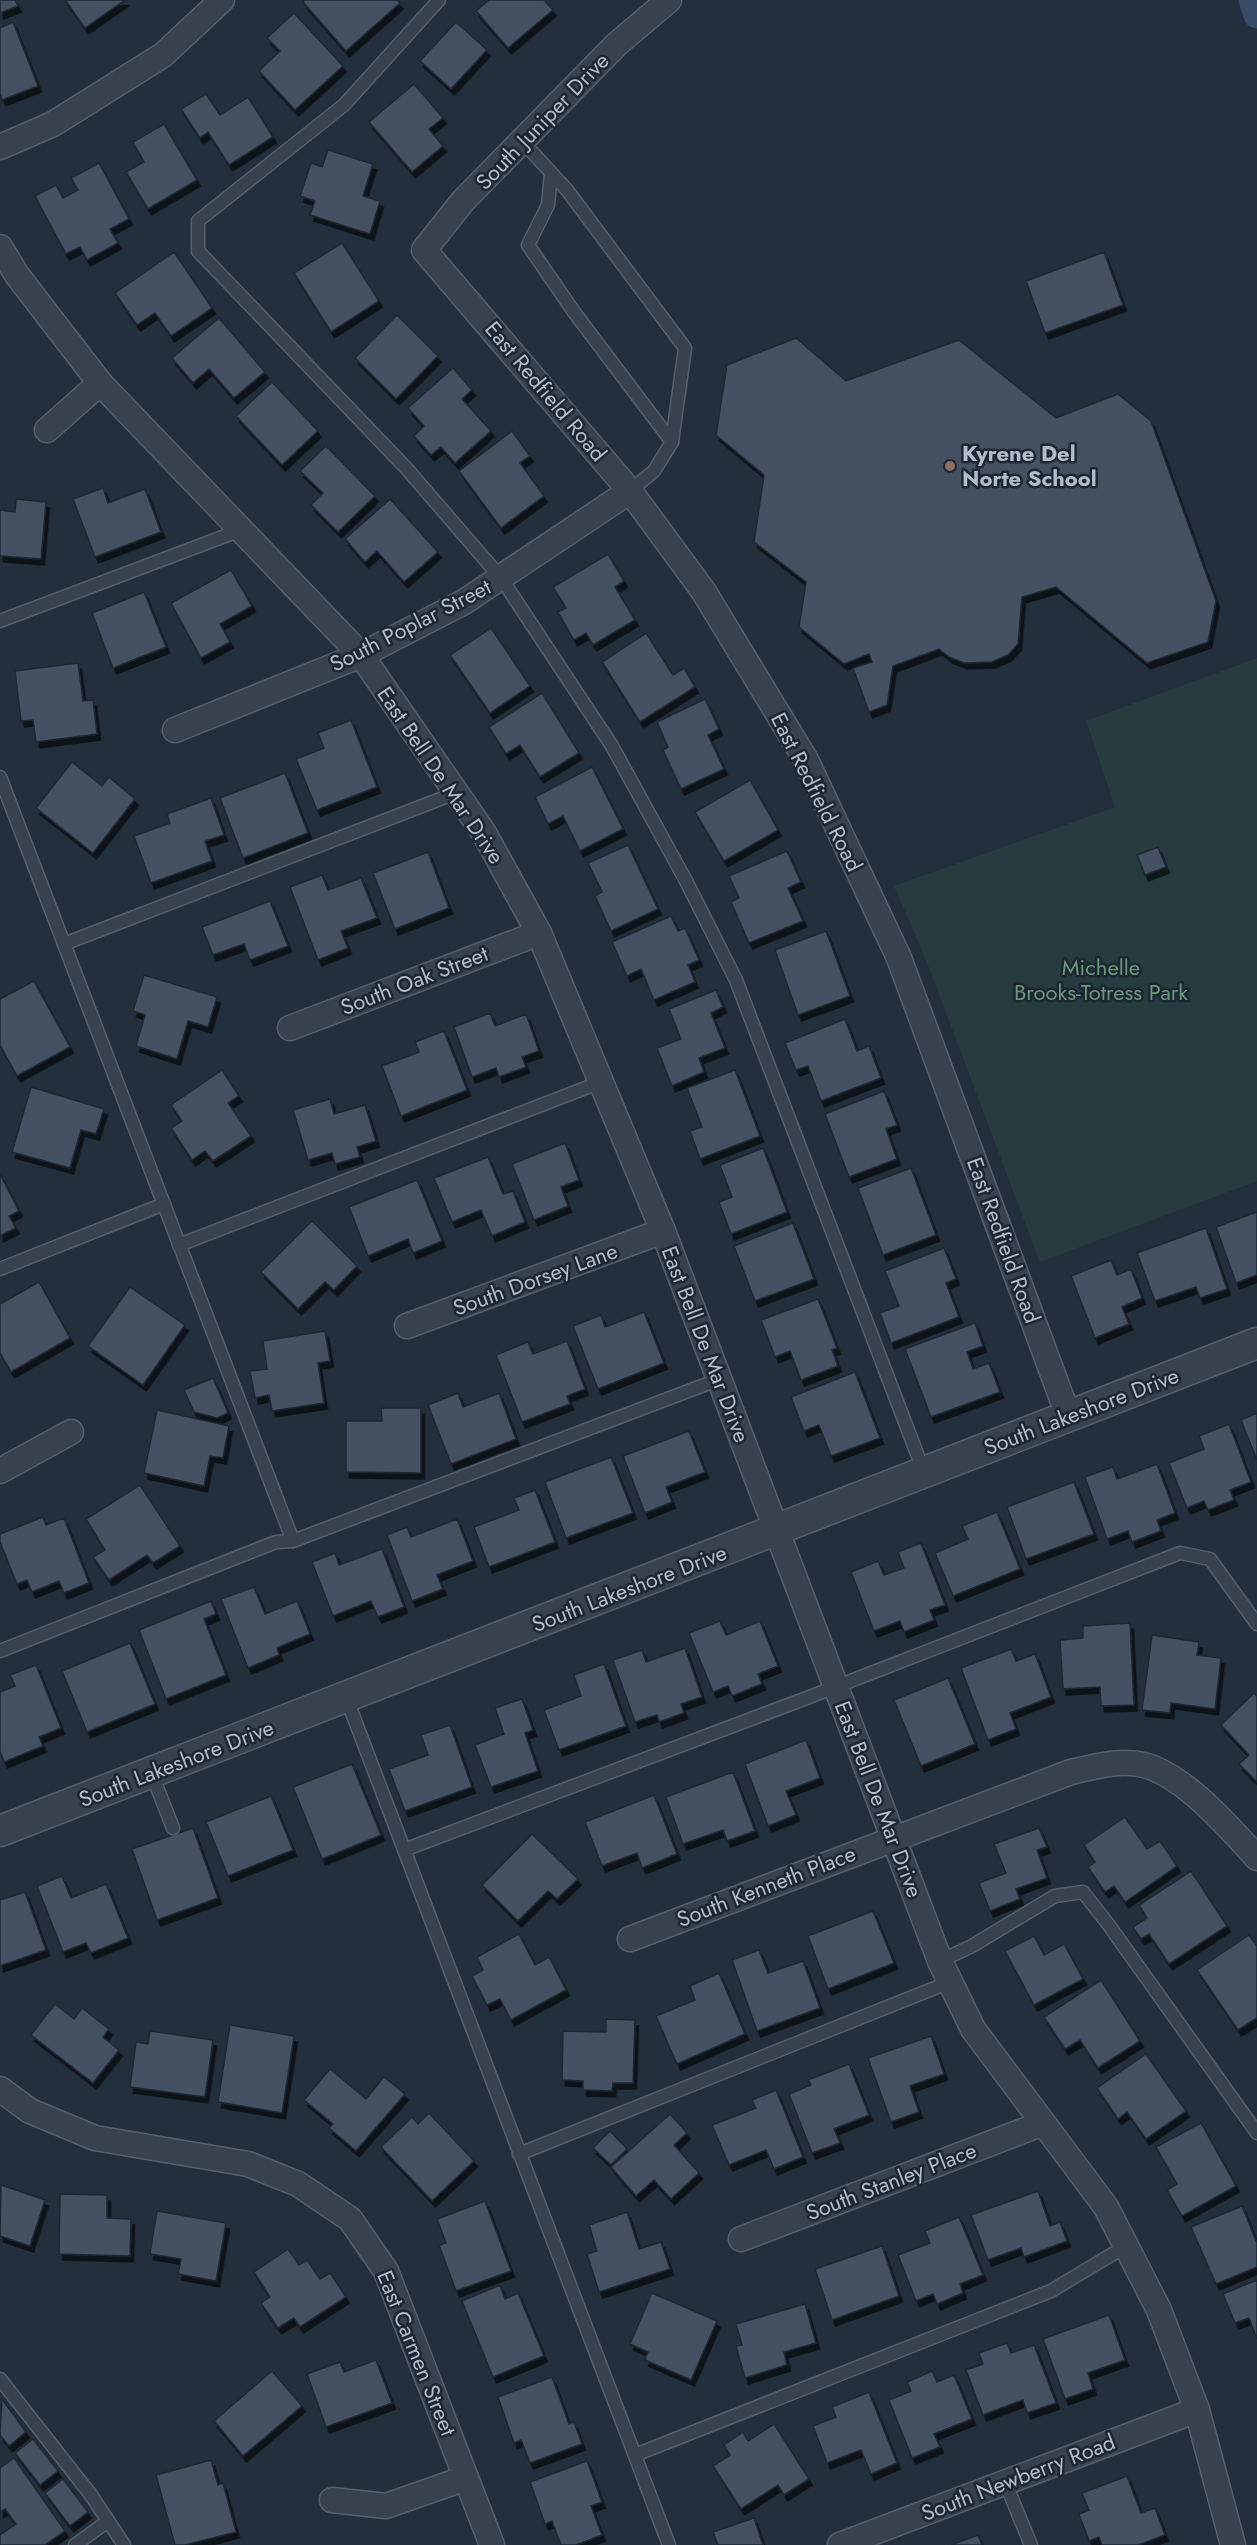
<svg xmlns="http://www.w3.org/2000/svg" width="1257" height="2545" viewBox="0 0 1257 2545" font-family="Jost,sans-serif">
<style>
.green{fill:#263c3f}
.lines{fill:none;stroke-linecap:round;stroke-linejoin:round}
.canal{stroke:#394c67;stroke-width:27}
.building{fill:#455162;stroke:#1f2835;stroke-width:1.5;filter:url(#shadow)}
.service-casing{stroke:#565f6c;stroke-width:15}
.minor-casing{stroke:#565f6c;stroke-width:27}
.tertiary-casing{stroke:#565f6c;stroke-width:33}
.service{stroke:#38414e;stroke-width:12}
.minor{stroke:#38414e;stroke-width:24}
.tertiary{stroke:#38414e;stroke-width:30}
.education-dot{fill:#8d6e63;stroke:#1d2633;stroke-width:2}
.labels{text-anchor:middle;stroke-width:5;stroke-linejoin:round;paint-order:stroke}
.street-label{font-size:22px;fill:#b4bcc9;stroke:#1d2633}
.poi-label{font-size:22px;font-weight:bold;fill:#b4bcc9;stroke:#1d2633;text-anchor:start}
.park-label{font-size:22px;fill:#6b9a76;stroke:#1d2633}
</style>
<defs>
<filter id="shadow"><feDropShadow dx="3.5" dy="6" stdDeviation="0" flood-color="#0009"/></filter>
</defs>
<rect width="100%" height="100%" fill="#242f3e"/>
<polygon class="green" points="1257,658 1257,1181 1040,1262 926,960 894,886 1115,807 1086,721"/>
<g class="lines">
<polyline class="canal" points="1252,0 1257,15"/>
</g>
<g class="building">
<polygon points="0,0 15,0 18,6 0,13"/>
<polygon points="65,0 125,0 85,28"/>
<polygon points="305,0 397,0 400,3 346,51 303,2"/>
<polygon points="489,0 544,0 553,10 508,48 476,11"/>
<polygon points="294,13 343,66 295,110 259,71 280,51 267,38"/>
<polygon points="13,22 38,86 2,100 0,94 0,28"/>
<polygon points="456,22 487,50 451,89 420,61"/>
<polygon points="414,84 443,118 429,129 443,146 412,172 369,122"/>
<polygon points="206,94 220,115 248,97 273,137 229,165 208,132 200,138 181,109"/>
<polygon points="164,124 197,180 148,209 126,172 144,162 133,142"/>
<polygon points="328,150 373,164 363,196 380,201 370,234 310,215 315,201 300,196 311,163 322,167"/>
<polygon points="99,163 129,219 110,229 118,243 87,260 80,247 66,254 35,196 56,185 63,198 78,190 71,178"/>
<polygon points="342,243 379,301 331,332 294,273"/>
<polygon points="174,252 212,308 171,336 155,313 137,325 115,293"/>
<polygon points="1104,252 1123,305 1045,333 1026,281"/>
<polygon points="397,315 438,356 396,399 355,358"/>
<polygon points="219,318 265,372 234,398 209,369 193,383 172,358"/>
<polygon points="796,338 846,381 959,340 1056,418 1118,394 1151,421 1216,601 1208,642 1147,663 1056,587 1022,597 1018,644 1008,655 992,662 964,663 949,657 939,649 893,666 887,705 869,712 853,668 872,662 869,654 844,664 799,627 806,582 754,542 764,475 716,435 727,365"/>
<polygon points="453,368 472,390 462,399 491,431 455,463 441,447 431,455 414,436 424,426 408,408"/>
<polygon points="272,382 318,431 282,465 236,416"/>
<polygon points="512,431 530,456 520,463 544,496 501,528 459,471"/>
<polygon points="326,446 375,496 338,532 311,505 323,493 300,471"/>
<polygon points="103,488 108,503 145,489 161,532 95,557 73,499"/>
<polygon points="16,499 46,502 41,559 0,556 0,510 15,512"/>
<polygon points="390,499 438,552 404,582 377,551 365,562 345,539"/>
<polygon points="608,554 624,581 615,587 635,620 593,645 586,633 574,640 558,612 566,608 553,587"/>
<polygon points="231,570 252,606 220,624 230,642 201,658 171,603"/>
<polygon points="144,592 166,647 113,668 92,613"/>
<polygon points="491,628 530,686 490,713 450,655"/>
<polygon points="646,633 673,675 684,668 695,687 640,722 602,662"/>
<polygon points="78,663 83,701 93,700 97,734 36,742 33,720 21,721 15,671"/>
<polygon points="542,693 579,753 540,777 520,745 506,754 489,727"/>
<polygon points="705,699 719,729 708,735 724,769 681,789 663,750 668,747 657,722"/>
<polygon points="351,720 377,787 317,810 296,759 324,748 318,733"/>
<polygon points="72,762 102,786 109,777 135,799 93,853 36,808"/>
<polygon points="592,767 623,829 580,851 563,816 548,824 535,797"/>
<polygon points="285,773 308,833 243,858 220,798"/>
<polygon points="750,780 778,830 724,861 695,812"/>
<polygon points="211,798 224,835 205,841 212,861 151,883 134,836 170,823 167,814"/>
<polygon points="628,845 658,909 611,931 595,896 602,892 588,863"/>
<polygon points="1158,847 1166,867 1145,875 1137,855"/>
<polygon points="787,851 801,882 788,888 803,921 749,943 731,902 739,898 729,876"/>
<polygon points="428,852 449,908 395,929 373,873"/>
<polygon points="322,875 328,890 361,878 377,918 341,931 348,948 318,960 290,887"/>
<polygon points="270,901 288,946 250,960 244,944 213,955 202,927"/>
<polygon points="671,916 678,931 685,928 699,960 688,965 695,982 654,1000 641,969 627,976 612,942"/>
<polygon points="826,931 850,996 798,1015 775,950"/>
<polygon points="144,975 217,997 208,1027 188,1021 177,1059 136,1046 145,1015 133,1011"/>
<polygon points="34,981 70,1047 17,1076 0,1045 0,999"/>
<polygon points="716,990 723,1007 711,1013 725,1048 699,1058 704,1072 672,1086 657,1048 681,1039 669,1009"/>
<polygon points="490,1013 495,1026 526,1014 539,1051 522,1057 526,1067 499,1077 496,1068 472,1077 454,1027"/>
<polygon points="845,1019 857,1051 869,1046 881,1078 821,1101 808,1066 796,1070 785,1043"/>
<polygon points="444,1031 467,1090 401,1116 382,1066 419,1052 415,1042"/>
<polygon points="222,1070 239,1096 228,1103 251,1136 213,1161 205,1151 192,1160 171,1128 182,1121 171,1105"/>
<polygon points="735,1070 760,1136 700,1159 690,1131 702,1127 687,1088"/>
<polygon points="31,1087 104,1109 96,1134 81,1130 70,1168 12,1152"/>
<polygon points="884,1091 897,1125 886,1129 897,1159 849,1177 825,1114"/>
<polygon points="330,1099 334,1114 365,1105 376,1141 357,1147 360,1157 335,1164 332,1153 308,1160 293,1110"/>
<polygon points="565,1143 579,1180 561,1187 568,1206 534,1220 512,1164"/>
<polygon points="763,1148 787,1212 731,1234 719,1202 732,1197 720,1165"/>
<polygon points="488,1157 503,1194 513,1191 525,1222 492,1236 481,1210 452,1222 434,1178"/>
<polygon points="911,1168 936,1235 883,1255 858,1188"/>
<polygon points="0,1174 19,1211 9,1216 16,1228 0,1236"/>
<polygon points="417,1180 442,1241 413,1253 408,1239 368,1256 349,1207"/>
<polygon points="1257,1212 1257,1275 1236,1283 1216,1227"/>
<polygon points="312,1221 357,1266 334,1290 325,1282 298,1309 261,1272"/>
<polygon points="793,1223 814,1279 755,1301 734,1246"/>
<polygon points="1206,1228 1227,1289 1200,1298 1196,1287 1155,1301 1137,1253"/>
<polygon points="944,1248 956,1279 946,1283 959,1317 891,1343 880,1313 899,1306 885,1271"/>
<polygon points="1111,1260 1117,1275 1131,1269 1142,1298 1122,1307 1129,1324 1095,1338 1071,1276"/>
<polygon points="39,1282 70,1338 11,1372 0,1353 0,1304"/>
<polygon points="130,1287 185,1325 143,1385 88,1346"/>
<polygon points="818,1299 837,1348 832,1350 838,1366 801,1380 790,1351 775,1357 761,1320"/>
<polygon points="644,1312 664,1363 598,1389 573,1326 601,1315 605,1327"/>
<polygon points="975,1323 983,1346 967,1352 973,1369 989,1363 1000,1392 931,1417 905,1349"/>
<polygon points="325,1331 330,1361 318,1363 324,1403 272,1411 269,1395 255,1398 250,1371 267,1369 263,1341"/>
<polygon points="567,1341 585,1389 567,1396 570,1404 522,1422 496,1355 528,1342 533,1354"/>
<polygon points="855,1372 880,1438 831,1456 819,1425 804,1431 791,1397"/>
<polygon points="213,1378 228,1413 217,1418 194,1412 184,1390"/>
<polygon points="458,1393 463,1407 499,1393 516,1439 451,1464 428,1405"/>
<polygon points="381,1408 421,1408 421,1473 346,1472 346,1421 382,1421"/>
<polygon points="157,1410 229,1426 223,1458 210,1456 204,1486 144,1473"/>
<polygon points="1257,1413 1257,1460 1241,1420"/>
<polygon points="1229,1424 1251,1482 1230,1490 1234,1500 1208,1510 1204,1501 1187,1508 1169,1463 1204,1449 1199,1436"/>
<polygon points="689,1431 705,1472 666,1487 672,1502 645,1513 623,1456"/>
<polygon points="611,1457 633,1513 566,1538 545,1482"/>
<polygon points="1157,1464 1175,1513 1157,1520 1161,1531 1132,1542 1128,1531 1107,1539 1085,1477 1113,1467 1117,1479"/>
<polygon points="1074,1482 1094,1534 1026,1559 1007,1507"/>
<polygon points="140,1485 180,1546 153,1563 147,1555 109,1580 93,1557 105,1550 86,1519"/>
<polygon points="535,1490 555,1542 489,1567 474,1527 519,1510 514,1498"/>
<polygon points="997,1512 1020,1569 953,1596 935,1553 968,1539 962,1526"/>
<polygon points="43,1517 46,1525 64,1518 89,1583 64,1593 59,1581 32,1592 27,1580 17,1584 0,1542 0,1534"/>
<polygon points="457,1519 473,1561 437,1575 443,1589 412,1601 387,1535 407,1527 411,1537"/>
<polygon points="921,1543 945,1605 930,1610 934,1620 904,1632 900,1621 874,1631 851,1572 878,1561 884,1575 904,1568 898,1552"/>
<polygon points="382,1549 404,1607 378,1617 371,1601 333,1616 312,1562 335,1553 339,1565"/>
<polygon points="254,1587 265,1614 297,1601 310,1634 277,1648 279,1655 248,1668 221,1599"/>
<polygon points="211,1601 216,1614 204,1619 226,1675 166,1699 139,1630"/>
<polygon points="720,1621 726,1635 760,1621 778,1666 758,1674 762,1684 732,1696 728,1686 713,1692 689,1633"/>
<polygon points="1130,1623 1134,1705 1101,1706 1100,1687 1063,1689 1060,1640 1083,1638 1083,1626"/>
<polygon points="1152,1635 1199,1642 1197,1655 1221,1658 1215,1709 1171,1703 1170,1713 1142,1710"/>
<polygon points="130,1643 155,1704 87,1732 62,1671"/>
<polygon points="685,1648 702,1697 681,1704 684,1713 659,1722 657,1715 635,1722 613,1660 642,1650 646,1662"/>
<polygon points="1011,1649 1016,1661 1035,1654 1051,1697 1010,1713 1016,1729 988,1740 961,1668"/>
<polygon points="604,1664 626,1726 559,1750 544,1710 581,1696 574,1675"/>
<polygon points="36,1665 61,1728 39,1737 43,1746 4,1762 0,1751 0,1692 15,1686 10,1675"/>
<polygon points="948,1678 975,1744 921,1766 894,1700"/>
<polygon points="1254,1693 1257,1696 1257,1782 1239,1764 1249,1755 1221,1725"/>
<polygon points="522,1699 533,1730 525,1733 538,1771 491,1787 475,1745 504,1734 495,1708"/>
<polygon points="450,1725 472,1787 405,1811 389,1769 428,1755 421,1735"/>
<polygon points="806,1740 820,1778 786,1791 796,1815 768,1826 745,1764"/>
<polygon points="352,1764 381,1835 322,1859 293,1787"/>
<polygon points="733,1772 755,1831 727,1841 723,1830 683,1844 666,1797"/>
<polygon points="654,1795 677,1854 642,1868 637,1853 602,1866 585,1822"/>
<polygon points="271,1796 293,1850 228,1876 206,1822"/>
<polygon points="1125,1817 1147,1849 1160,1841 1177,1866 1125,1902 1114,1886 1105,1892 1088,1867 1095,1862 1084,1845"/>
<polygon points="193,1828 218,1898 157,1920 132,1849"/>
<polygon points="1039,1828 1047,1847 1037,1850 1047,1878 1016,1889 1020,1899 990,1911 979,1883 1006,1873 994,1844"/>
<polygon points="532,1834 578,1879 557,1899 548,1891 518,1921 482,1885"/>
<polygon points="1191,1871 1227,1926 1169,1964 1149,1934 1141,1939 1133,1927 1147,1918 1139,1905"/>
<polygon points="62,1876 71,1898 106,1884 128,1938 91,1953 86,1943 63,1952 37,1886"/>
<polygon points="25,1892 46,1950 0,1966 0,1900"/>
<polygon points="873,1911 894,1963 828,1989 808,1936"/>
<polygon points="519,1934 535,1965 549,1957 566,1990 511,2020 500,1999 487,2005 472,1976 483,1970 477,1957"/>
<polygon points="1249,1935 1257,1946 1257,2018 1238,2030 1197,1970"/>
<polygon points="1034,1936 1044,1955 1064,1944 1083,1979 1034,2005 1005,1951"/>
<polygon points="759,1950 768,1973 803,1961 820,2008 757,2031 732,1960"/>
<polygon points="719,1973 745,2034 677,2064 656,2016 695,2000 690,1986"/>
<polygon points="1101,1980 1140,2041 1098,2068 1080,2040 1065,2049 1044,2017"/>
<polygon points="55,2004 74,2019 82,2008 109,2029 103,2037 119,2050 93,2083 31,2035"/>
<polygon points="606,2019 635,2020 633,2083 613,2083 612,2091 583,2090 583,2081 562,2080 563,2031 606,2032"/>
<polygon points="230,2025 294,2036 282,2113 218,2102"/>
<polygon points="150,2031 213,2040 205,2097 130,2087 136,2042 148,2044"/>
<polygon points="931,2036 944,2074 910,2086 919,2112 891,2122 868,2058"/>
<polygon points="1146,2054 1186,2111 1146,2139 1127,2112 1118,2119 1097,2088"/>
<polygon points="849,2064 869,2115 834,2129 840,2143 812,2153 789,2094 811,2085 808,2080"/>
<polygon points="330,2069 366,2099 384,2077 405,2094 356,2151 329,2128 333,2124 304,2100"/>
<polygon points="776,2090 803,2157 774,2169 766,2150 729,2165 712,2125 756,2108 752,2100"/>
<polygon points="429,2113 474,2161 432,2201 381,2147 412,2117 418,2124"/>
<polygon points="670,2114 687,2133 674,2145 699,2173 671,2199 654,2180 636,2196 611,2167"/>
<polygon points="1201,2123 1236,2186 1182,2216 1167,2190 1177,2184 1156,2147"/>
<polygon points="610,2131 627,2149 611,2165 593,2148"/>
<polygon points="1,2185 45,2200 30,2246 0,2236"/>
<polygon points="1038,2191 1050,2226 1060,2222 1067,2241 1024,2257 1021,2248 988,2260 971,2215"/>
<polygon points="60,2194 107,2195 107,2218 131,2219 130,2256 59,2254"/>
<polygon points="485,2201 511,2271 456,2291 439,2245 446,2243 437,2219"/>
<polygon points="1242,2206 1257,2243 1257,2267 1216,2284 1191,2227"/>
<polygon points="157,2211 226,2223 216,2281 178,2274 181,2259 150,2254"/>
<polygon points="627,2212 639,2249 661,2242 670,2269 599,2292 587,2254 597,2251 589,2225"/>
<polygon points="959,2217 983,2275 960,2284 963,2293 937,2304 933,2294 916,2301 898,2255 930,2243 925,2231"/>
<polygon points="882,2246 899,2296 832,2320 815,2269"/>
<polygon points="288,2249 299,2265 307,2260 320,2279 330,2273 346,2297 300,2327 294,2318 278,2328 261,2303 270,2297 254,2272"/>
<polygon points="1257,2280 1257,2339 1249,2318 1235,2323 1223,2294"/>
<polygon points="500,2285 505,2299 518,2293 544,2356 493,2377 462,2301"/>
<polygon points="652,2293 717,2321 691,2380 645,2360 648,2352 630,2344"/>
<polygon points="805,2304 816,2343 784,2352 787,2365 745,2378 736,2346 742,2345 736,2324"/>
<polygon points="1109,2315 1125,2360 1088,2373 1093,2389 1065,2399 1043,2339"/>
<polygon points="1007,2343 1011,2353 1034,2345 1056,2403 1027,2413 1023,2400 983,2415 966,2370 983,2364 979,2353"/>
<polygon points="376,2360 392,2403 326,2427 307,2374 340,2362 344,2372"/>
<polygon points="272,2371 302,2406 243,2456 214,2421"/>
<polygon points="932,2371 937,2382 954,2375 972,2419 934,2434 940,2447 912,2458 889,2400 911,2391 907,2382"/>
<polygon points="552,2377 569,2424 574,2422 582,2444 530,2463 521,2440 514,2443 498,2397"/>
<polygon points="869,2392 897,2463 871,2474 861,2450 827,2463 813,2426 836,2417 832,2407"/>
<polygon points="2,2399 26,2432 9,2446 0,2435"/>
<polygon points="774,2424 809,2479 784,2495 778,2485 741,2509 713,2466 730,2455 724,2445 743,2432 748,2441"/>
<polygon points="33,2439 58,2471 40,2485 15,2453"/>
<polygon points="14,2458 65,2531 45,2545 0,2545 0,2535 16,2524 5,2509 0,2512 0,2468"/>
<polygon points="211,2460 218,2485 223,2483 236,2532 185,2545 175,2545 156,2475"/>
<polygon points="587,2461 602,2502 591,2506 602,2535 576,2545 561,2545 552,2521 545,2524 530,2482"/>
<polygon points="1127,2476 1141,2513 1155,2508 1165,2535 1138,2545 1102,2545 1099,2537 1089,2541 1079,2514 1089,2510 1082,2493"/>
<polygon points="63,2479 88,2512 70,2526 45,2493"/>
<polygon points="754,2518 763,2545 718,2545 713,2532"/>
<polygon points="978,2535 982,2545 951,2545"/>
</g>
<g class="lines">
<defs>
<g id="service">
<polyline points="439,0 344,105 198,221 198,251 407,469 501,578 612,746 685,879 736,980 924,1472"/>
<polyline points="522,141 567,190 685,348 672,442 654,471 630,491"/>
<polyline points="551,173 548,205 528,245 574,312 672,442"/>
<polyline points="0,621 241,530"/>
<polyline points="0,777 293,1541"/>
<polyline points="64,944 456,793"/>
<polyline points="179,1245 601,1082"/>
<polyline points="0,1269 164,1204"/>
<polyline points="0,1651 276,1542 293,1541 720,1379"/>
<polyline points="346,1697 669,2545"/>
<polyline points="151,1772 173,1828"/>
<polyline points="404,1850 812,1696 1180,1553 1210,1559 1257,1624"/>
<polyline points="940,1961 972,1946 1055,1896 1083,1892 1108,1924 1257,2133"/>
<polyline points="519,2154 950,1982"/>
<polyline points="0,2379 91,2495 124,2545"/>
<polyline points="635,2455 1051,2291 1126,2246"/>
<polyline points="1005,2482 1031,2545"/>
<polyline points="75,2545 108,2521"/>
</g>
<g id="minor">
<polyline points="669,0 617,44 463,201 424,250 630,491 704,592 806,760 899,958 1068,1415"/>
<polyline points="0,147 53,124 163,55 222,0"/>
<polyline points="0,247 17,275 100,383 361,655 484,833 539,933 663,1231 940,1961 973,2029 1106,2207 1159,2310 1197,2410 1233,2545"/>
<polyline points="47,430 100,383"/>
<polyline points="175,730 361,655 464,602 630,491"/>
<polyline points="290,1028 539,933"/>
<polyline points="407,1326 663,1231"/>
<polyline points="0,1471 71,1432"/>
<path d="M630,1939L1071,1772C1094,1767 1120,1759 1144,1765C1185,1776 1229,1827 1257,1858"/>
<polyline points="0,2089 30,2111 95,2138 248,2164 298,2184 350,2219 386,2271 492,2545"/>
<polyline points="741,2239 1041,2124"/>
<polyline points="332,2500 386,2506 466,2478"/>
<polyline points="840,2545 1197,2410"/>
</g>
<polyline id="tertiary" points="0,1831 1257,1343"/>
</defs>
<use href="#service" class="service-casing"/>
<use href="#minor" class="minor-casing"/>
<use href="#tertiary" class="tertiary-casing"/>
<use href="#service" class="service"/>
<use href="#minor" class="minor"/>
<use href="#tertiary" class="tertiary"/>
</g>
<circle class="education-dot" cx="950" cy="466" r="6"/>
<g class="labels">
<g class="street-label">
<text transform="translate(542 121) rotate(-46)" y="8">South Juniper Drive</text>
<text transform="translate(546 391) rotate(50)" y="8">East Redfield Road</text>
<text transform="translate(410 625) rotate(-27)" y="8">South Poplar Street</text>
<text transform="translate(441 775) rotate(56)" y="8">East Bell De Mar Drive</text>
<text transform="translate(817 792) rotate(63)" y="8">East Redfield Road</text>
<text transform="translate(414 980) rotate(-21)" y="8">South Oak Street</text>
<text transform="translate(1004 1240) rotate(70)" y="8">East Redfield Road</text>
<text transform="translate(535 1279) rotate(-20)" y="8">South Dorsey Lane</text>
<text transform="translate(706 1344) rotate(69)" y="8">East Bell De Mar Drive</text>
<text transform="translate(1081 1411) rotate(-21)" y="8">South Lakeshore Drive</text>
<text transform="translate(629 1588) rotate(-21)" y="8">South Lakeshore Drive</text>
<text transform="translate(176 1763) rotate(-21)" y="8">South Lakeshore Drive</text>
<text transform="translate(879 1799) rotate(69)" y="8">East Bell De Mar Drive</text>
<text transform="translate(766 1886) rotate(-21)" y="8">South Kenneth Place</text>
<text transform="translate(891 2181) rotate(-21)" y="8">South Stanley Place</text>
<text transform="translate(417 2353) rotate(68)" y="8">East Carmen Street</text>
<text transform="translate(1018 2477) rotate(-21)" y="8">South Newberry Road</text>
</g>
<g class="poi-label">
<text x="962" y="461">Kyrene Del<tspan x="962" dy="25">Norte School</tspan></text>
</g>
<g class="park-label">
<text x="1101" y="975">Michelle<tspan x="1101" dy="25">Brooks-Totress Park</tspan></text>
</g>
</g>
</svg>
